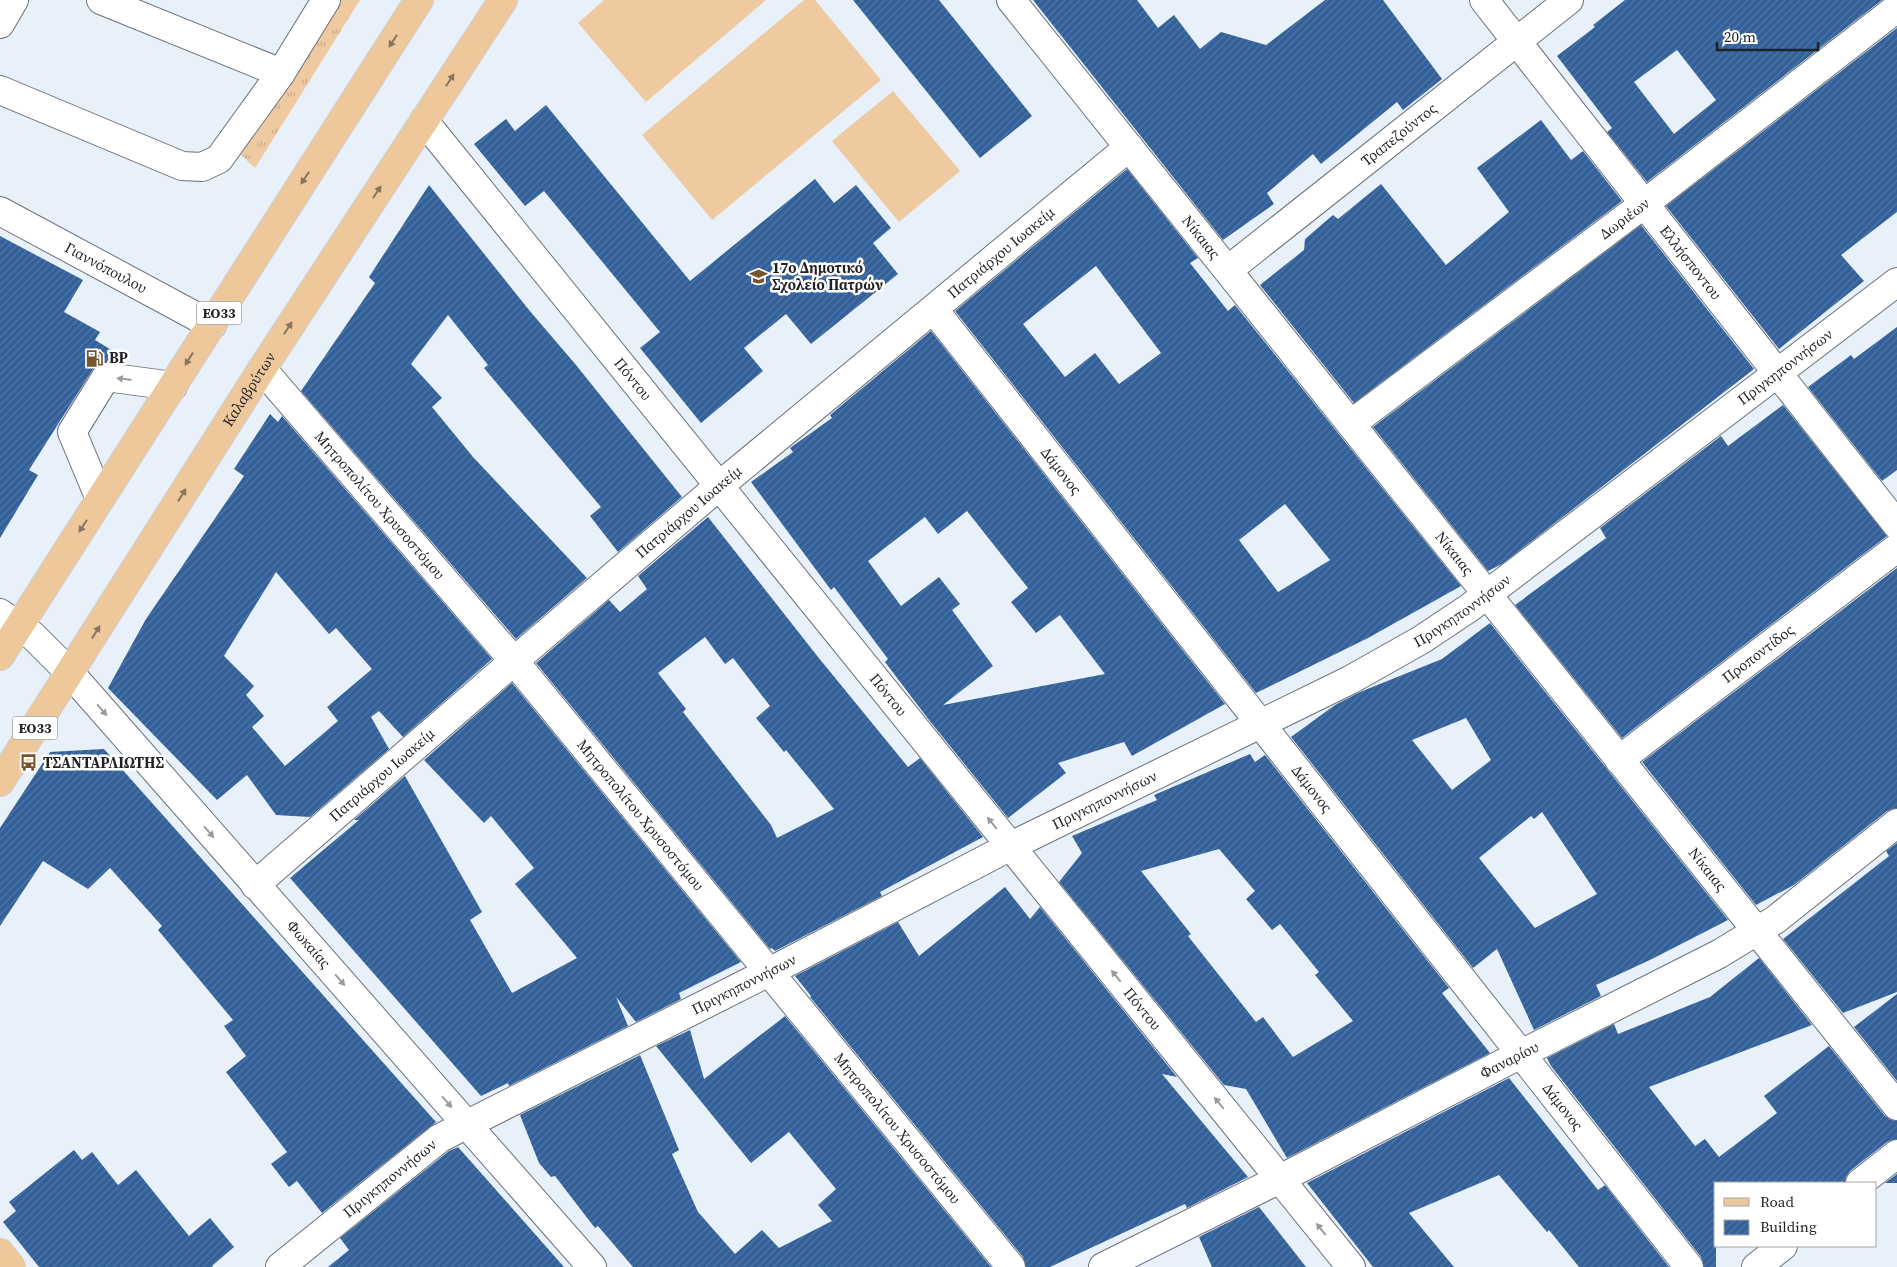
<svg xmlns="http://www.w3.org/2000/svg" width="1897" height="1267" viewBox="0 0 1897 1267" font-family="'Source Serif 4',serif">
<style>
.grass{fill:url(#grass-tufts)}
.pitch{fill:#efc99f}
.building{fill:url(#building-hatch);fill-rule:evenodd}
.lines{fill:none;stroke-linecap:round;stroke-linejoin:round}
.minor-casing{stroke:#6a7179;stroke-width:30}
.major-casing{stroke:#cececf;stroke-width:30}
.minor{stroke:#fff;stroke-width:28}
.major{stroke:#eec89b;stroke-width:28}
.oneway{fill:#867460}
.oneway2{fill:#9a9b9d}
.labels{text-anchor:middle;stroke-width:5;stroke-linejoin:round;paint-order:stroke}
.shield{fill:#fff;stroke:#626466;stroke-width:1}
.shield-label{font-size:14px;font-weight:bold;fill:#1f2125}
.street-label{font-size:15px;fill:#1f2125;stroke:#fff}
.poi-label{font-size:15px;font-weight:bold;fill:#1f2125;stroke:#fff;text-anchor:start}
</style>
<defs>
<pattern id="grass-tufts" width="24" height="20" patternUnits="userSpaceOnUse" patternTransform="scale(1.25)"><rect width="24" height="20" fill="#efc99f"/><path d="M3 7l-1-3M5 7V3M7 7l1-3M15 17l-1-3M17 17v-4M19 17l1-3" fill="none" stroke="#ccac89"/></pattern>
<pattern id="building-hatch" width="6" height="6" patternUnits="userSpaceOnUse" patternTransform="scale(1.25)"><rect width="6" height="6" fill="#31609a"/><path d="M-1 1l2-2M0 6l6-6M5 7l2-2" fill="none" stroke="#5477a3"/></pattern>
</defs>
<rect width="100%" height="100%" fill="#e8f0fa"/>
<polygon class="grass" points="331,0 360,0 255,168 237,151"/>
<g class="pitch">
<polygon points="604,0 766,0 646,102 578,23"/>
<polygon points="804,0 815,0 881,80 712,220 642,135"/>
<polygon points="893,91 960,171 899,222 832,141"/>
</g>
<g class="building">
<polygon points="853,0 939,0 1032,116 980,158"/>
<polygon points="1033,0 1137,0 1158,28 1174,15 1200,49 1221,32 1266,45 1325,0 1383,0 1442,79 1403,110 1397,102 1321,164 1313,154 1267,193 1274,204 1223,240"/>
<path d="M1625,0H1882L1647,182L1607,132L1612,128L1557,56L1595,27L1593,25ZM1677,50L1716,100L1674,134L1634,82Z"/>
<polygon points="1897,28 1897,212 1841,255 1864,281 1779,349 1666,206"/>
<polygon points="546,105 690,281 815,179 834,203 856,185 891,228 873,243 898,274 811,344 786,314 744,348 763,371 701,423 640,348 660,332 544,191 525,206 474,144 506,119 515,131"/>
<polygon points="1541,120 1571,160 1583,151 1622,201 1354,403 1260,285 1304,250 1305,239 1333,215 1338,219 1381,184 1446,265 1509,212 1477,168"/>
<path d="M1127,169L1198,258L1190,263L1228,311L1235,305L1461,586L1368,638L1256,693L955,311ZM1096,266L1161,353L1119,384L1095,353L1065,377L1023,324ZM1285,504L1330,560L1278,592L1239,540Z"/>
<polygon points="429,185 529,310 576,365 682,497 618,552 590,516 601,507 484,368 488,365 448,315 411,364 442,398 432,407 473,457 587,578 516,639 301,391 375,283 369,277"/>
<polygon points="1641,225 1754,369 1502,564 1488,571 1373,427"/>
<polygon points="0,236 83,280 64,312 100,332 95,340 118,354 113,362 100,363 93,369 29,470 38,475 0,538"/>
<polygon points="1897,327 1897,470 1882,481 1808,387 1851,355 1854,359"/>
<path d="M931,331L1225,704L1132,756L1124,742L1058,763L1066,773L1008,818L929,720L885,662L888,659L834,587L831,590L751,482L793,452L790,448L832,418L830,415ZM967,511L1028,588L1011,602L1036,633L1060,615L1105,674L943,705L993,666L952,610L960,604L939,577L901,606L868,561L925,517L938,534Z"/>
<polygon points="1783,405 1887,536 1622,738 1515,605 1606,538 1600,528 1721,436 1728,446"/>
<path d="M270,414L278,422L282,416L492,659L403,737L379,711L371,717L389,749L310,817L276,815L247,775L217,800L108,688L146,619L244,476L234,469ZM276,572L329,634L336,628L372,669L327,707L338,721L285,766L252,727L264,716L246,695L254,686L224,656Z"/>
<path d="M708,517L818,657L908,767L920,758L983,837L880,892L882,896L775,951L772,948L770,949L536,663L609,600L620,612L647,589L638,576ZM705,637L725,664L733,658L770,706L756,718L784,752L786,750L834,809L777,838L771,825L683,712L686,709L658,673Z"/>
<polygon points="1897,568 1897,808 1887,811 1794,885 1756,905 1642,762"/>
<path d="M1490,623L1728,920L1652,959L1596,985L1601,996L1534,1030L1497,949L1473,968L1291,737L1335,705L1360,692L1442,659ZM1466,718L1491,760L1452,790L1412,740ZM1542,812L1597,894L1535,928L1479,858L1531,816L1534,819Z"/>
<polygon points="512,683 741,962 679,993 681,999 636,1022 616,997 628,1026 509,1086 508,1083 481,1096 290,878 359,820 354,820 405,776 482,912 470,920 512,993 577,958 515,884 534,868 491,816 484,823 424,760"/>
<polygon points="104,749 436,1122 322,1213 297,1181 289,1187 271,1164 287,1152 226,1072 246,1056 224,1026 233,1020 158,930 162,926 110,868 88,889 43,861 0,926 0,828 50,752"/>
<path d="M1250,754L1255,762L1265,755L1449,988L1442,993L1490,1053L1287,1158L1246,1089L1224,1085L1059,882L1082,853L1072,836L1157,800L1154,795ZM1219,849L1255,891L1246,899L1272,930L1280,924L1319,972L1315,975L1353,1021L1293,1057L1263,1017L1256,1022L1188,936L1191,934L1141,871Z"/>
<polygon points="1897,843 1897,992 1843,1013 1783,939 1889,856 1886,851"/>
<polygon points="1005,887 1030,919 1040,907 1177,1077 1162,1074 1248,1177 1187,1208 1185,1204 1050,1267 1026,1267 1023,1257 810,997 811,996 795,976 898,922 919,956"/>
<polygon points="1759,958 1812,1025 1649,1087 1695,1146 1705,1139 1719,1157 1777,1113 1764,1096 1829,1046 1885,1116 1891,1120 1897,1121 1897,1139 1887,1142 1850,1171 1846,1177 1845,1183 1716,1183 1716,1267 1704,1267 1701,1257 1551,1066 1547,1058 1614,1024 1618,1034 1710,997"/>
<polygon points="1897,994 1897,1081 1854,1027"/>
<polygon points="785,1016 991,1267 633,1267 598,1226 595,1228 588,1219 555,1176 551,1177 539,1163 520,1115 640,1055 679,1150 672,1154 698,1212 735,1254 762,1230 779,1248 832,1221 818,1205 836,1189 789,1132 751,1163 656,1046 690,1030 704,1079"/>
<polygon points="1509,1078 1598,1190 1605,1185 1669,1267 1579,1267 1549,1230 1547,1232 1499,1175 1409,1213 1454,1267 1373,1267 1307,1183"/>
<polygon points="458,1147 564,1267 328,1267 349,1250 340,1238 449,1151"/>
<polygon points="74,1150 82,1160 92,1152 118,1185 136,1170 189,1236 210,1218 234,1247 212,1266 213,1267 39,1267 3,1222 16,1211 9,1202"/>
<polygon points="1897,1174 1897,1183 1885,1183"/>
<polygon points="1259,1207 1306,1267 1212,1267 1199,1237"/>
</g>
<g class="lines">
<defs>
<g id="minor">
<polyline points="101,0 281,73"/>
<path id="s1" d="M1011,0L1897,1106"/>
<path id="s2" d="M1484,0L1897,525"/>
<polyline points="0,24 14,0"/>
<polyline points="0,90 182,166 202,167 219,159 281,73 326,0"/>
<path id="s3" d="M424,121L1351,1267"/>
<path id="s4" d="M0,211L212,325"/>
<path id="s5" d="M1228,270L1569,0"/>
<path id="s6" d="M934,310L1689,1267"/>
<path id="s7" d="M262,369L514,661L1011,1267"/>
<path id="s8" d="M1351,424L1644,204L1897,8"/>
<polyline points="100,499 72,432 106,377 173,386"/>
<path id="s9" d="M0,613L32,635L70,673L592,1267"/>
<path id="s10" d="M1619,760L1897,548"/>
<path id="s11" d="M255,885L514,661L719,486L1129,147"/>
<polyline points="1860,1183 1897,1154"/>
<path id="s12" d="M280,1267L440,1138L769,972L1011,846L1350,680L1421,640L1469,608L1897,282"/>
<path id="s13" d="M1103,1267L1280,1179L1521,1054L1719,954L1775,920L1897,823"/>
<polyline points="1756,1267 1783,1246"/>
</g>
<g id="major">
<polyline points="0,656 419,0"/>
<path id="s14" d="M0,782L262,369L503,0"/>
<polyline points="0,1253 11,1267"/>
</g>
</defs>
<use href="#minor" class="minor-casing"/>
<use href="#major" class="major-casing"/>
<use href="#minor" class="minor"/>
<use href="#major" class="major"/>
</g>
<defs><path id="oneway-solid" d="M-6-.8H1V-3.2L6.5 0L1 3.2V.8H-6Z" transform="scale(1.25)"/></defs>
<g class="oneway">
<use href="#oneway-solid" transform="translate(393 41) rotate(123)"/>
<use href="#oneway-solid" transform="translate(450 80) rotate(-57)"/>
<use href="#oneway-solid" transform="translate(305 178) rotate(123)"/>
<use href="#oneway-solid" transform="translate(377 192) rotate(-57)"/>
<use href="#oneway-solid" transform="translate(288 328) rotate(-57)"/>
<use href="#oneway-solid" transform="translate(189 359) rotate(122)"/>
<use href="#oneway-solid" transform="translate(182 495) rotate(-58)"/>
<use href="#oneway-solid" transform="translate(83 526) rotate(123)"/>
<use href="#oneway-solid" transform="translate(96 632) rotate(-58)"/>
</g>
<g class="oneway2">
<use href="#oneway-solid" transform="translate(124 379) rotate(-173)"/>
<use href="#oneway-solid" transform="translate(102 710) rotate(49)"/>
<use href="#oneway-solid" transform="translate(992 823) rotate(-129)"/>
<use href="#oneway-solid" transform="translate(209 832) rotate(49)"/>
<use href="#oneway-solid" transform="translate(1116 976) rotate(-129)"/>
<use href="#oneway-solid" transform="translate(340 980) rotate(49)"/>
<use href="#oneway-solid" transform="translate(447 1102) rotate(49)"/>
<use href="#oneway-solid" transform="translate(1219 1103) rotate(-129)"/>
<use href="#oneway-solid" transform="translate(1321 1229) rotate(-129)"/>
</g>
<defs>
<symbol id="school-bare" viewBox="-9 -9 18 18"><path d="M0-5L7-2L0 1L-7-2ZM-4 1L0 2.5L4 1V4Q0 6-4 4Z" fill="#76542c" stroke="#fff" stroke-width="2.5" paint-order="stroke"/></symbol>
<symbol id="fuel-bare" viewBox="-9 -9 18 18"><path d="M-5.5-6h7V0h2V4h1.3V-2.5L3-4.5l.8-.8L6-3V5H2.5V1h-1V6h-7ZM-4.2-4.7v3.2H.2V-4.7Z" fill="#76542c" stroke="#fff" stroke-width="2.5" paint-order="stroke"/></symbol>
<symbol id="bus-bare" viewBox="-9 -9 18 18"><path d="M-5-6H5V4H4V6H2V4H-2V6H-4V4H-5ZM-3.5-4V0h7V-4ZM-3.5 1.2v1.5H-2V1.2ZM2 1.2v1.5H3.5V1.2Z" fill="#76542c" stroke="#fff" stroke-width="2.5" paint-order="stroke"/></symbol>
</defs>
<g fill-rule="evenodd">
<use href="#school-bare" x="746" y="264" width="25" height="25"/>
<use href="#fuel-bare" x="82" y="346" width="25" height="25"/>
<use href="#bus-bare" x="16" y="750" width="25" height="25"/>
</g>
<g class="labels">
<g class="shield">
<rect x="196.5" y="301.5" width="45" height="23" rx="4"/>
<rect x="12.5" y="716.5" width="45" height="23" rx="4"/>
</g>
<g class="shield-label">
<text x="219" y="318">ΕΟ33</text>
<text x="35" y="733">ΕΟ33</text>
</g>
<g class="street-label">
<text dy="5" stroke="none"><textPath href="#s5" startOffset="218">Τραπεζούντος</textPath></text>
<text dy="5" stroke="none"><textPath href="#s8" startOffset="342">Δωριέων</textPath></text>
<text dy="5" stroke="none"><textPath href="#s1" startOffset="304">Νίκαιας</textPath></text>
<text dy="5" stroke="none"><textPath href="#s11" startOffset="978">Πατριάρχου Ιωακείμ</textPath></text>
<text dy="5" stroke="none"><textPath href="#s2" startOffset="334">Ελλήσποντου</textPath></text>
<text dy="5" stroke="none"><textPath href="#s4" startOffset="120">Γιαννόπουλου</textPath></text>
<text dy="5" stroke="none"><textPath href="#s12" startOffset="1761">Πριγκηποννήσων</textPath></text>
<text dy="5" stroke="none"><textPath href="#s3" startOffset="332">Πόντου</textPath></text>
<text dy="5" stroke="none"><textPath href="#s14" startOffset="465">Καλαβρύτων</textPath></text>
<text dy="5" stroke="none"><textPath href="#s6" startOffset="205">Δάμονος</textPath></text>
<text dy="5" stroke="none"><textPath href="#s7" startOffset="180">Μητροπολίτου Χρυσοστόμου</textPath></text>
<text dy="5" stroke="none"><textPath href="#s11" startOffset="572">Πατριάρχου Ιωακείμ</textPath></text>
<text dy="5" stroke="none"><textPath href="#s1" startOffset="709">Νίκαιας</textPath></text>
<text dy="5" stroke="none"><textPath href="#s12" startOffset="1356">Πριγκηποννήσων</textPath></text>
<text dy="5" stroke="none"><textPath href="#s10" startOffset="175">Προποντίδος</textPath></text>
<text dy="5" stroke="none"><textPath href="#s3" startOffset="738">Πόντου</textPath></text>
<text dy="5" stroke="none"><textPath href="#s11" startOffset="168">Πατριάρχου Ιωακείμ</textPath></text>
<text dy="5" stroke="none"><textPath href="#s6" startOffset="610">Δάμονος</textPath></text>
<text dy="5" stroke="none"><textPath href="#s12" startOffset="951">Πριγκηποννήσων</textPath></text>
<text dy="5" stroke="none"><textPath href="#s7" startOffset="585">Μητροπολίτου Χρυσοστόμου</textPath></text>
<text dy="5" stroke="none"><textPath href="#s1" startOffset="1114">Νίκαιας</textPath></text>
<text dy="5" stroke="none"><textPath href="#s9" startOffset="454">Φωκαίας</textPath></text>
<text dy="5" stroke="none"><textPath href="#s12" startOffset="546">Πριγκηποννήσων</textPath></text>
<text dy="5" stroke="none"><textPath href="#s3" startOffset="1142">Πόντου</textPath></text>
<text dy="5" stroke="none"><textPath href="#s13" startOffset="456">Φαναρίου</textPath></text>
<text dy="5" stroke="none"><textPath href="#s6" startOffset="1015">Δάμονος</textPath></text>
<text dy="5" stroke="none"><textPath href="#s7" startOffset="990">Μητροπολίτου Χρυσοστόμου</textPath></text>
<text dy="5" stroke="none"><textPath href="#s12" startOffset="141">Πριγκηποννήσων</textPath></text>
</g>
<g class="poi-label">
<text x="772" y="273">17ο Δημοτικό<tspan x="772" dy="17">Σχολείο Πατρών</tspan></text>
<text x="109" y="363">BP</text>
<text x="43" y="768">ΤΣΑΝΤΑΡΛΙΩΤΗΣ</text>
</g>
</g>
<rect x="1714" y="1182" width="162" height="65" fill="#ffffff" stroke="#a5a6a8"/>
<rect x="1724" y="1198" width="25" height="8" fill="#eec89b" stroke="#a5a6a8"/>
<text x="1760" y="1207" font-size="15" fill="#1f2125">Road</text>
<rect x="1724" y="1220" width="25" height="15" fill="url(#building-hatch)" stroke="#a5a6a8"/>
<text x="1760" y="1232" font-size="15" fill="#1f2125">Building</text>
<path d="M1717 42v8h101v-8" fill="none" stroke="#1f2125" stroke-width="2.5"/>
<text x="1724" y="42" font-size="15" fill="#1f2125" stroke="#ffffff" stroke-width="4" paint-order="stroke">20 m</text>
</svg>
